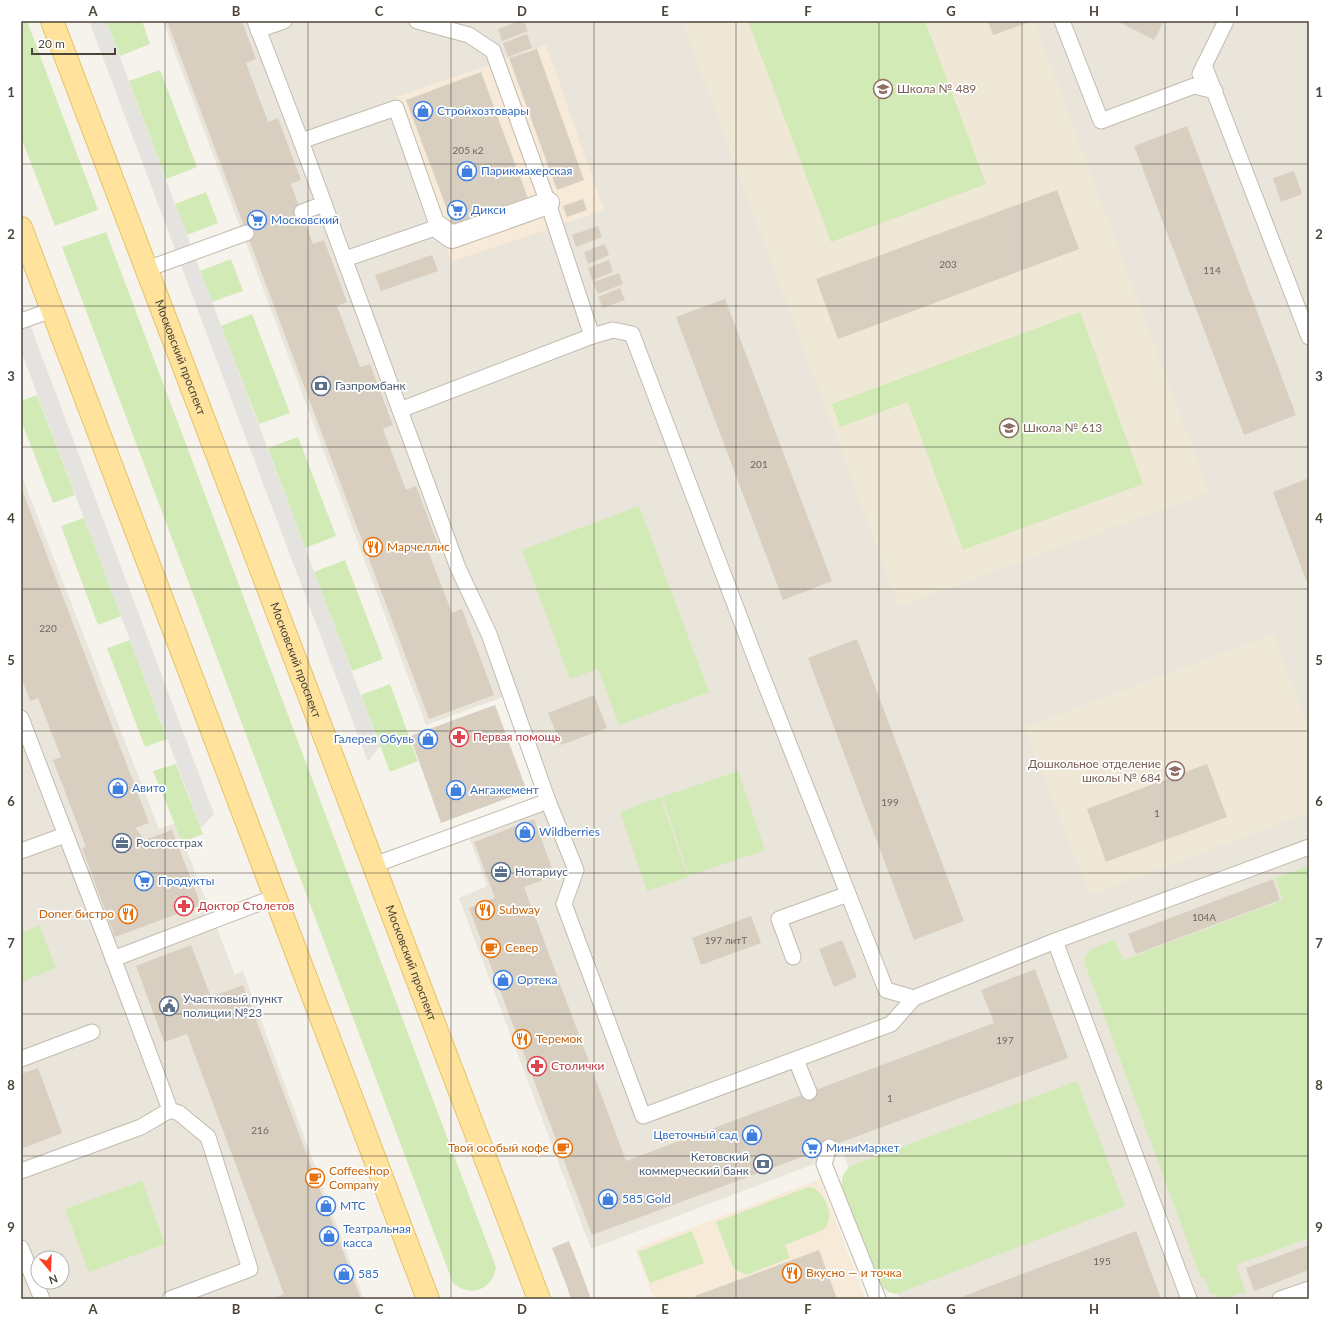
<svg xmlns="http://www.w3.org/2000/svg" width="1330" height="1320" viewBox="0 0 1330 1320" font-family="Lato,sans-serif">
<style>
.residential{fill:#eae5da;fill-rule:evenodd}
.commercial{fill:#f7ead8}
.education{fill:#efe8d6}
.green{fill:#d2eab5}
.parking{fill:#e5e3e0}
.building{fill:#d8cfc1}
.lines{fill:none;stroke-linecap:round;stroke-linejoin:round}
.lane-casing{stroke:#c2bbae;stroke-width:17}
.street-casing{stroke:#c2bbae;stroke-width:24}
.primary-casing{stroke:#e6c16a;stroke-width:24}
.lane{stroke:#fff;stroke-width:15}
.street{stroke:#fff;stroke-width:22}
.primary{stroke:#ffe39c;stroke-width:22}
.grid{fill:none;stroke:#4b4439;stroke-width:1;stroke-opacity:0.55}
.labels{text-anchor:middle;stroke-width:3.5;stroke-linejoin:round;paint-order:stroke}
.number-label{font-size:10px;fill:#6e675b}
.education-label{font-size:12px;fill:#785e54;stroke:#fff;text-anchor:start}
.shop-label{font-size:12px;fill:#366cbe;stroke:#fff;text-anchor:start}
.street-label{font-size:12px;fill:#4b4439;stroke:#fff}
.service-label{font-size:12px;fill:#4e5e75;stroke:#fff;text-anchor:start}
.food-label{font-size:12px;fill:#c56008;stroke:#fff;text-anchor:start}
.health-label{font-size:12px;fill:#be3a42;stroke:#fff;text-anchor:start}
.neatline{fill:none;stroke:#4b4439;stroke-width:1.5}
.grid-label{font-size:13px;text-anchor:middle;font-weight:bold;fill:#4b4439}
</style>
<rect width="100%" height="100%" fill="#f6f3ec"/>
<g class="residential">
<polygon points="163,21 1309,21 1309,1299 900,1299 843,1153 591,1249 459,898 487,886 465,826 542,798 503,697 426,725"/>
<path d="M21,474L159,829L176,823L235,975L243,971L364,1299H21ZM38,1258H62V1282H38Z"/>
</g>
<g class="commercial">
<polygon points="546,45 604,210 451,262 396,97"/>
<polygon points="820,1179 865,1298 654,1299 635,1249"/>
</g>
<g class="education">
<polygon points="682,21 1034,21 1209,492 899,607"/>
<polygon points="1273,634 1309,730 1309,813 1090,895 1024,727"/>
</g>
<g class="green">
<polygon points="21,21 27,21 98,210 55,226 21,137"/>
<polygon points="106,21 142,21 150,44 120,56"/>
<polygon points="748,21 925,21 986,184 831,242"/>
<polygon points="160,70 197,167 166,179 129,81"/>
<polygon points="206,192 218,223 187,235 175,204"/>
<path d="M106,232L496,1267C493,1290 470,1298 453,1283L62,247Z"/>
<polygon points="231,259 243,291 212,302 200,271"/>
<polygon points="1080,312 1143,484 963,550 908,402 840,427 832,404"/>
<polygon points="252,314 290,413 259,424 221,326"/>
<polygon points="37,395 75,495 53,503 21,420 21,401"/>
<polygon points="298,437 336,536 305,548 268,448"/>
<polygon points="639,506 709,692 619,725 598,669 570,679 522,550"/>
<polygon points="84,518 121,616 98,625 61,526"/>
<polygon points="345,560 383,659 352,671 314,572"/>
<polygon points="130,640 167,739 145,747 107,648"/>
<polygon points="390,684 418,761 390,772 361,695"/>
<polygon points="176,764 203,834 182,842 153,771"/>
<polygon points="738,771 765,850 689,876 662,797"/>
<polygon points="660,797 688,877 647,891 620,812"/>
<polygon points="1308,866 1309,1238 1236,1265 1246,1292 1223,1299 1210,1293 1204,1277 1201,1278 1086,967 1084,959 1091,949 1115,940 1123,960 1283,900 1275,878"/>
<polygon points="39,925 56,968 21,982 21,933"/>
<path d="M1077,1081L1125,1206L896,1294L889,1292L880,1286L843,1194C841,1181 841,1174 851,1166Z"/>
<polygon points="142,1181 165,1244 89,1272 65,1209"/>
<path d="M808,1187L814,1188C827,1197 836,1218 823,1230L785,1245L790,1258L746,1275L734,1269L716,1222Z"/>
<polygon points="692,1231 704,1263 650,1283 638,1252"/>
</g>
<g class="parking">
<polygon points="89,21 106,21 380,746 368,762"/>
<polygon points="21,301 214,814 201,828 21,351"/>
</g>
<g class="building">
<polygon points="167,21 242,21 256,59 246,63 268,122 278,118 301,180 291,184 313,244 324,240 347,302 337,306 360,367 370,364 393,425 383,429 406,490 416,486 439,547 428,551 452,613 462,609 494,695 429,719"/>
<polygon points="520,21 524,21 528,31 502,41 498,29"/>
<polygon points="988,21 1033,21 993,35"/>
<polygon points="1117,21 1164,21 1154,40"/>
<polygon points="527,34 532,48 508,57 503,43"/>
<polygon points="537,49 584,180 557,190 509,58"/>
<polygon points="481,72 529,201 454,228 406,100"/>
<polygon points="1187,126 1296,415 1244,435 1134,146"/>
<polygon points="1294,171 1302,194 1281,202 1273,178"/>
<polygon points="1057,190 1079,249 838,339 816,279"/>
<polygon points="583,199 587,210 567,217 563,206"/>
<polygon points="598,226 602,237 576,247 572,235"/>
<polygon points="605,244 609,255 588,264 584,252"/>
<polygon points="432,255 438,271 381,291 375,275"/>
<polygon points="609,260 613,272 592,280 588,268"/>
<polygon points="619,273 623,284 598,294 593,282"/>
<polygon points="620,288 625,300 603,308 598,297"/>
<polygon points="725,299 832,581 783,600 676,317"/>
<polygon points="1309,478 1309,588 1273,492"/>
<polygon points="21,487 149,823 135,828 145,840 172,830 201,905 115,937 82,848 86,847 53,760 61,757 38,698 30,701 21,676"/>
<polygon points="857,639 964,921 914,940 808,658"/>
<polygon points="594,695 607,728 561,745 548,713"/>
<polygon points="495,705 527,791 441,823 410,736"/>
<polygon points="1207,764 1227,817 1106,862 1087,809"/>
<polygon points="534,819 555,876 524,887 626,1161 994,1023 981,990 1035,969 1068,1058 592,1235 469,908 495,898 474,842"/>
<polygon points="1273,879 1280,900 1136,954 1128,934"/>
<polygon points="751,916 761,943 701,965 692,938"/>
<polygon points="842,940 857,977 834,987 819,949"/>
<polygon points="191,945 211,997 243,985 361,1299 272,1299 284,1294 187,1034 164,1042 136,966"/>
<polygon points="38,1068 62,1133 21,1149 21,1074"/>
<polygon points="1136,1231 1161,1299 956,1299"/>
<polygon points="569,1241 583,1277 591,1299 571,1299 566,1284 552,1248"/>
<polygon points="1309,1245 1309,1270 1254,1291 1246,1268"/>
<polygon points="819,1250 837,1299 696,1299 695,1296"/>
</g>
<g class="lines">
<defs>
<g id="lane">
<polyline points="255,21 301,141 458,568 489,634 548,801 576,870 564,904 643,1116 891,1024 914,998 1055,941 1309,847"/>
<polyline points="1062,21 1101,121 1194,86 1215,91"/>
<polyline points="258,30 284,21"/>
<polyline points="1204,65 1309,337"/>
<polyline points="1200,74 1226,21"/>
<polyline points="301,141 396,108 438,227 345,259"/>
<polyline points="302,212 324,204"/>
<polyline points="147,269 246,233"/>
<polyline points="21,321 52,310"/>
<polyline points="592,336 613,330 632,334 759,668 886,990 914,998"/>
<polyline points="400,410 592,336 548,203 493,51 469,35 417,21"/>
<path d="M21,718C71,849 122,979 170,1110L179,1113L208,1137L250,1269L170,1299"/>
<polyline points="21,851 65,835"/>
<polyline points="374,865 548,801"/>
<polyline points="1055,941 1189,1299"/>
<polyline points="793,957 779,919 848,894"/>
<polyline points="113,959 275,897"/>
<polyline points="21,1059 92,1032"/>
<polyline points="796,1060 809,1092"/>
<polyline points="829,1147 824,1164 878,1299"/>
<polyline points="21,1171 141,1127 170,1110"/>
<polyline points="21,1248 42,1299"/>
<polyline points="1280,1299 1309,1289"/>
</g>
<polyline id="street" points="438,227 452,237 548,203"/>
<g id="primary">
<path id="s1" d="M52,21L539,1299"/>
<polyline points="21,228 428,1299"/>
</g>
</defs>
<use href="#lane" class="lane-casing"/>
<use href="#street" class="street-casing"/>
<use href="#primary" class="primary-casing"/>
<use href="#lane" class="lane"/>
<use href="#street" class="street"/>
<use href="#primary" class="primary"/>
</g>
<path class="grid" d="M165,21V1299M308,21V1299M451,21V1299M594,21V1299M736,21V1299M879,21V1299M1022,21V1299M1165,21V1299M21,164H1309M21,306H1309M21,447H1309M21,589H1309M21,731H1309M21,873H1309M21,1014H1309M21,1156H1309"/>
<defs>
<symbol id="school-ring" viewBox="-11 -11 22 22"><circle r="9.5" fill="#fff" stroke="#8d6e63" stroke-width="1.5"/><path d="M0-5L7-2L0 1L-7-2ZM-4 1L0 2.5L4 1V4Q0 6-4 4Z" fill="#8d6e63"/></symbol>
<symbol id="shop-ring" viewBox="-11 -11 22 22"><circle r="9.5" fill="#fff" stroke="#3f7fe0" stroke-width="1.5"/><path d="M-5-2.5h2.3a2.7 3.5 0 0 1 5.4 0H5L5.5 6h-11ZM-1.5-2.5h3a1.5 2.3 0 0 0-3 0Z" fill="#3f7fe0"/></symbol>
<symbol id="supermarket-ring" viewBox="-11 -11 22 22"><circle r="9.5" fill="#fff" stroke="#3f7fe0" stroke-width="1.5"/><path d="M-6-5.5h2.5l.6 2H6L4.5 2H-2.5L-4.4-4H-6ZM-1.5 3.2a1.3 1.3 0 1 0 .1 0ZM3 3.2a1.3 1.3 0 1 0 .1 0Z" fill="#3f7fe0"/></symbol>
<symbol id="bank-ring" viewBox="-11 -11 22 22"><circle r="9.5" fill="#fff" stroke="#5c6f8a" stroke-width="1.5"/><path d="M-6-4H6V4H-6ZM0-2.3a2.3 2.3 0 1 0 0 4.6a2.3 2.3 0 1 0 0-4.6Z" fill="#5c6f8a"/></symbol>
<symbol id="restaurant-ring" viewBox="-11 -11 22 22"><circle r="9.5" fill="#fff" stroke="#e8710a" stroke-width="1.5"/><path d="M-5-6h1v4h1v-4h1v4h1v-4h1v5L-1.5 .5V6h-2V.5L-5-1ZM5-6V6H3V1.5H1.5Q1.5-4 5-6Z" fill="#e8710a"/></symbol>
<symbol id="pharmacy-ring" viewBox="-11 -11 22 22"><circle r="9.5" fill="#fff" stroke="#e0444e" stroke-width="1.5"/><path d="M-2-6h4v4h4v4h-4v4h-4v-4h-4v-4h4Z" fill="#e0444e"/></symbol>
<symbol id="office-ring" viewBox="-11 -11 22 22"><circle r="9.5" fill="#fff" stroke="#5c6f8a" stroke-width="1.5"/><path d="M-6-3h4V-5.5h4V-3h4V5H-6ZM-1-4.5V-3h2v-1.5ZM-6 0V1H6V0Z" fill="#5c6f8a"/></symbol>
<symbol id="cafe-ring" viewBox="-11 -11 22 22"><circle r="9.5" fill="#fff" stroke="#e8710a" stroke-width="1.5"/><path d="M-5.5-4.5H6V0H3Q3 3.5 0 3.5H-2.5Q-5.5 3.5-5.5 0ZM3-3.2v2h1.7v-2ZM-6 4.5H4V6H-6Z" fill="#e8710a"/></symbol>
<symbol id="civic-ring" viewBox="-11 -11 22 22"><circle r="9.5" fill="#fff" stroke="#5c6f8a" stroke-width="1.5"/><path d="M-.6-6.5H3V-4.5H.6V-3L4-1V1h2V6H-6V1h2V-1L-.6-3ZM-1.2 2.5V6h2.4V2.5Z" fill="#5c6f8a"/></symbol>
</defs>
<g fill-rule="evenodd">
<use href="#school-ring" x="872" y="78" width="22" height="22"/>
<use href="#shop-ring" x="412" y="100" width="22" height="22"/>
<use href="#shop-ring" x="456" y="160" width="22" height="22"/>
<use href="#supermarket-ring" x="446" y="199" width="22" height="22"/>
<use href="#supermarket-ring" x="246" y="209" width="22" height="22"/>
<use href="#bank-ring" x="310" y="375" width="22" height="22"/>
<use href="#school-ring" x="998" y="417" width="22" height="22"/>
<use href="#restaurant-ring" x="362" y="536" width="22" height="22"/>
<use href="#pharmacy-ring" x="448" y="726" width="22" height="22"/>
<use href="#shop-ring" x="417" y="728" width="22" height="22"/>
<use href="#school-ring" x="1164" y="760" width="22" height="22"/>
<use href="#shop-ring" x="107" y="777" width="22" height="22"/>
<use href="#shop-ring" x="445" y="779" width="22" height="22"/>
<use href="#shop-ring" x="514" y="821" width="22" height="22"/>
<use href="#office-ring" x="111" y="832" width="22" height="22"/>
<use href="#office-ring" x="490" y="861" width="22" height="22"/>
<use href="#supermarket-ring" x="133" y="870" width="22" height="22"/>
<use href="#pharmacy-ring" x="173" y="895" width="22" height="22"/>
<use href="#restaurant-ring" x="474" y="899" width="22" height="22"/>
<use href="#restaurant-ring" x="117" y="903" width="22" height="22"/>
<use href="#cafe-ring" x="480" y="937" width="22" height="22"/>
<use href="#shop-ring" x="492" y="969" width="22" height="22"/>
<use href="#civic-ring" x="158" y="995" width="22" height="22"/>
<use href="#restaurant-ring" x="511" y="1028" width="22" height="22"/>
<use href="#pharmacy-ring" x="526" y="1055" width="22" height="22"/>
<use href="#shop-ring" x="741" y="1124" width="22" height="22"/>
<use href="#cafe-ring" x="552" y="1137" width="22" height="22"/>
<use href="#supermarket-ring" x="801" y="1137" width="22" height="22"/>
<use href="#bank-ring" x="752" y="1153" width="22" height="22"/>
<use href="#cafe-ring" x="304" y="1167" width="22" height="22"/>
<use href="#shop-ring" x="597" y="1188" width="22" height="22"/>
<use href="#shop-ring" x="315" y="1195" width="22" height="22"/>
<use href="#shop-ring" x="318" y="1225" width="22" height="22"/>
<use href="#restaurant-ring" x="781" y="1262" width="22" height="22"/>
<use href="#shop-ring" x="333" y="1263" width="22" height="22"/>
</g>
<g class="labels">
<g class="number-label">
<text x="468" y="154">205 к2</text>
<text x="948" y="268">203</text>
<text x="1212" y="274">114</text>
<text x="759" y="468">201</text>
<text x="48" y="632">220</text>
<text x="890" y="806">199</text>
<text x="1157" y="817">1</text>
<text x="1204" y="921">104А</text>
<text x="726" y="944">197 литТ</text>
<text x="1005" y="1044">197</text>
<text x="890" y="1102">1</text>
<text x="260" y="1134">216</text>
<text x="1102" y="1265">195</text>
</g>
<g class="education-label">
<text x="897" y="93">Школа № 489</text>
<text x="1023" y="432">Школа № 613</text>
<text x="1161" y="768" text-anchor="end">Дошкольное отделение<tspan x="1161" dy="14">школы № 684</tspan></text>
</g>
<g class="shop-label">
<text x="437" y="115">Стройхозтовары</text>
<text x="481" y="175">Парикмахерская</text>
<text x="471" y="214">Дикси</text>
<text x="271" y="224">Московский</text>
<text x="414" y="743" text-anchor="end">Галерея Обувь</text>
<text x="132" y="792">Авито</text>
<text x="470" y="794">Ангажемент</text>
<text x="539" y="836">Wildberries</text>
<text x="158" y="885">Продукты</text>
<text x="517" y="984">Ортека</text>
<text x="738" y="1139" text-anchor="end">Цветочный сад</text>
<text x="826" y="1152">МиниМаркет</text>
<text x="622" y="1203">585 Gold</text>
<text x="340" y="1210">МТС</text>
<text x="343" y="1233">Театральная<tspan x="343" dy="14">касса</tspan></text>
<text x="358" y="1278">585</text>
</g>
<g class="street-label">
<text dy="4" stroke="none"><textPath href="#s1" startOffset="360">Московский проспект</textPath></text>
<text dy="4" stroke="none"><textPath href="#s1" startOffset="684">Московский проспект</textPath></text>
<text dy="4" stroke="none"><textPath href="#s1" startOffset="1008">Московский проспект</textPath></text>
</g>
<g class="service-label">
<text x="335" y="390">Газпромбанк</text>
<text x="136" y="847">Росгосстрах</text>
<text x="515" y="876">Нотариус</text>
<text x="183" y="1003">Участковый пункт<tspan x="183" dy="14">полиции №23</tspan></text>
<text x="749" y="1161" text-anchor="end">Кетовский<tspan x="749" dy="14">коммерческий банк</tspan></text>
</g>
<g class="food-label">
<text x="387" y="551">Марчеллис</text>
<text x="499" y="914">Subway</text>
<text x="114" y="918" text-anchor="end">Doner бистро</text>
<text x="505" y="952">Север</text>
<text x="536" y="1043">Теремок</text>
<text x="549" y="1152" text-anchor="end">Твой особый кофе</text>
<text x="329" y="1175">Coffeeshop<tspan x="329" dy="14">Company</tspan></text>
<text x="806" y="1277">Вкусно — и точка</text>
</g>
<g class="health-label">
<text x="473" y="741">Первая помощь</text>
<text x="198" y="910">Доктор Столетов</text>
<text x="551" y="1070">Столички</text>
</g>
</g>
<rect width="1330" height="1320" fill="none" stroke="#ffffff" stroke-width="44"/>
<g transform="translate(50 1270) rotate(161)"><circle r="19" fill="#ffffff" stroke="#b7b4b0"/>
<path d="M0-3L7 15L0 10L-7 15Z" fill="#fc3f1d"/>
<text y="-6" font-size="11" font-weight="bold" text-anchor="middle" fill="#4b4439">N</text>
</g>
<path d="M32 48v6h83v-6" fill="none" stroke="#4b4439" stroke-width="2"/>
<text x="38" y="48" font-size="12" fill="#4b4439" stroke="#ffffff" stroke-width="3" paint-order="stroke">20 m</text>
<rect x="22" y="22" width="1286" height="1276" class="neatline"/>
<g class="grid-label">
<text x="93" y="16">A</text>
<text x="236" y="16">B</text>
<text x="379" y="16">C</text>
<text x="522" y="16">D</text>
<text x="665" y="16">E</text>
<text x="808" y="16">F</text>
<text x="951" y="16">G</text>
<text x="1094" y="16">H</text>
<text x="1237" y="16">I</text>
<text x="11" y="97">1</text>
<text x="1319" y="97">1</text>
<text x="11" y="239">2</text>
<text x="1319" y="239">2</text>
<text x="11" y="381">3</text>
<text x="1319" y="381">3</text>
<text x="11" y="523">4</text>
<text x="1319" y="523">4</text>
<text x="11" y="665">5</text>
<text x="1319" y="665">5</text>
<text x="11" y="806">6</text>
<text x="1319" y="806">6</text>
<text x="11" y="948">7</text>
<text x="1319" y="948">7</text>
<text x="11" y="1090">8</text>
<text x="1319" y="1090">8</text>
<text x="11" y="1232">9</text>
<text x="1319" y="1232">9</text>
<text x="93" y="1314">A</text>
<text x="236" y="1314">B</text>
<text x="379" y="1314">C</text>
<text x="522" y="1314">D</text>
<text x="665" y="1314">E</text>
<text x="808" y="1314">F</text>
<text x="951" y="1314">G</text>
<text x="1094" y="1314">H</text>
<text x="1237" y="1314">I</text>
</g>
</svg>
